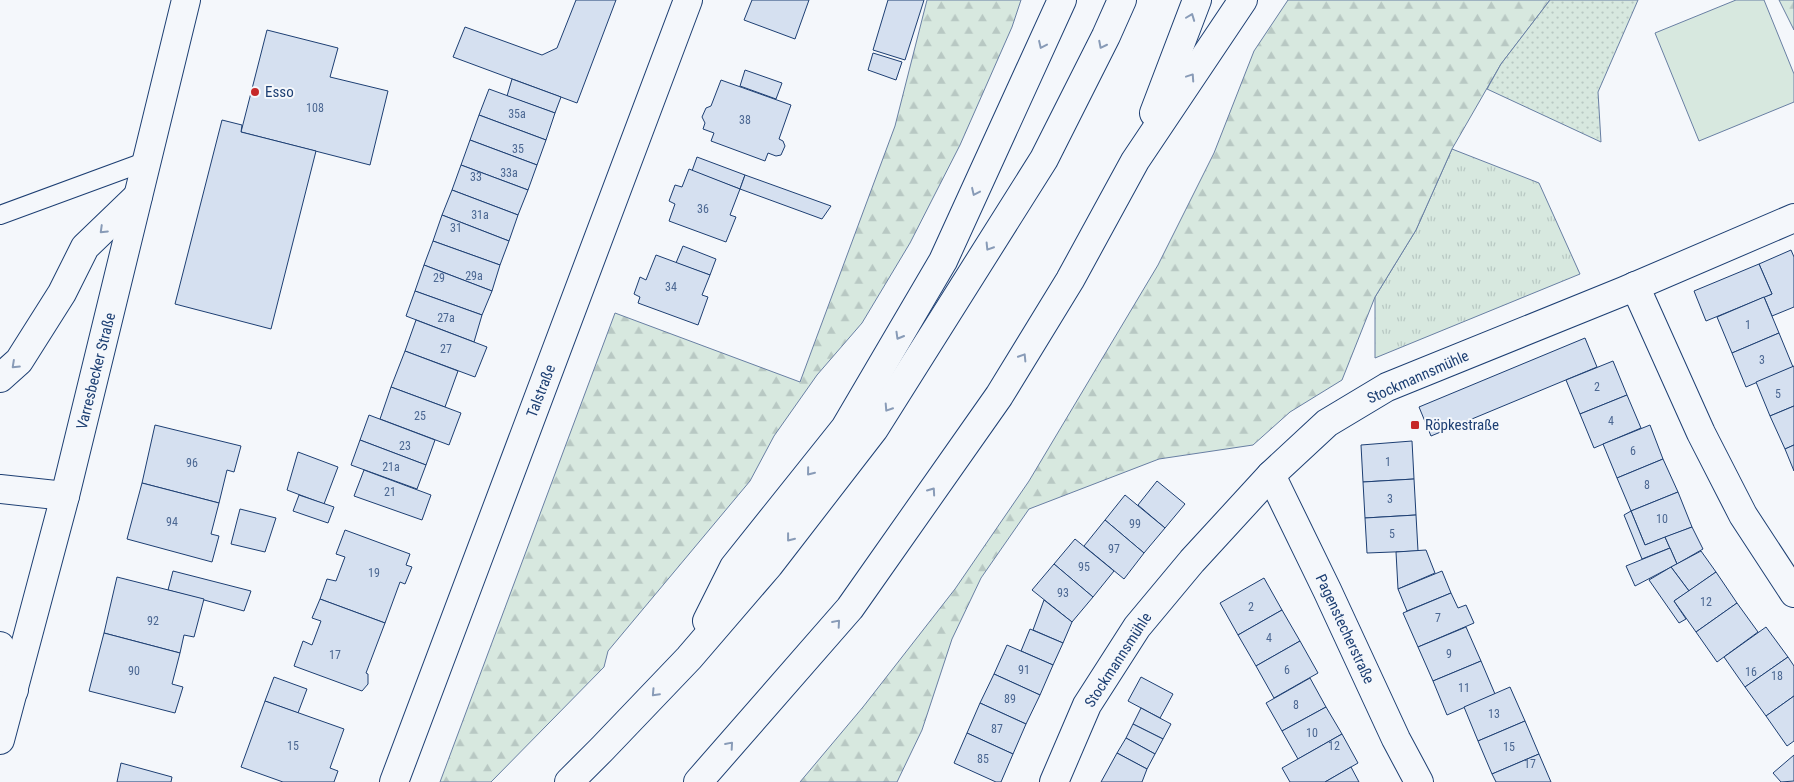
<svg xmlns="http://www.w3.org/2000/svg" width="1794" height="782" viewBox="0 0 1794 782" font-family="'Roboto Condensed',sans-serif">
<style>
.grass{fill:url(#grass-tufts);stroke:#687fa3}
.forest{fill:url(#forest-firs);stroke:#687fa3}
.park{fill:url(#park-dots);stroke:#687fa3}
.garden{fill:#d7e8df;stroke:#687fa3}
.building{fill:#d5e0f0;stroke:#1d3f73}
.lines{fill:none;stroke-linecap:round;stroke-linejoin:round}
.service-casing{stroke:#1d3f73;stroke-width:20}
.minor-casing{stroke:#1d3f73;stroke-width:30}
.tertiary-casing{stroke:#1d3f73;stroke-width:30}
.primary-casing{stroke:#1d3f73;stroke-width:30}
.motorway-casing{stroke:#1d3f73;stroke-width:30}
.service{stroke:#f4f7fb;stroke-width:18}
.minor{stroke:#f4f7fb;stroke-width:28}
.tertiary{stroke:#f4f7fb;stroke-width:28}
.primary{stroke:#f4f7fb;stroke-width:28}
.motorway{stroke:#f4f7fb;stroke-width:28}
.oneway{stroke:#889bb7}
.poi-dot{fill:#c62828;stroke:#f4f7fb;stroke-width:2}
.labels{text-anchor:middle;stroke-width:4;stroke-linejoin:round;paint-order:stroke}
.number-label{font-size:12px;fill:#4b6792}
.poi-label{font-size:15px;fill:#1d3f73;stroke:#f4f7fb;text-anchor:start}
.street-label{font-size:15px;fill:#1d3f73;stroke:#f4f7fb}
</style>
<defs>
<pattern id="grass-tufts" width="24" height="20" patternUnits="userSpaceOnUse" patternTransform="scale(1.25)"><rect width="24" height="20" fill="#d7e8df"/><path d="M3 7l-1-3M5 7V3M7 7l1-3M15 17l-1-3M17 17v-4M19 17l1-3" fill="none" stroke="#b8c8c3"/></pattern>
<pattern id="forest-firs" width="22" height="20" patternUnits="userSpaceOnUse" patternTransform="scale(1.25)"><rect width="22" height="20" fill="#d7e8df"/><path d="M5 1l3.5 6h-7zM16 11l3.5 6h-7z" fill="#b8c8c3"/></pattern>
<pattern id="park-dots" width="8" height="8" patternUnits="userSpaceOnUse" patternTransform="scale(1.25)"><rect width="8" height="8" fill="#d7e8df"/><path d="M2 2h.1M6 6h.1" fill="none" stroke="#b8c8c3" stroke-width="1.8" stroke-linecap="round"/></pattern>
</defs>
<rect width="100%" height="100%" fill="#f4f7fb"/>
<polygon class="grass" points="1452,149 1539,183 1580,274 1375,358 1375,297 1416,230"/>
<g class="forest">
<polygon points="927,0 1021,0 1012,27 960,145 910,243 862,323 817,375 774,436 750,481 608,651 604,667 491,782 440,782 615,313 800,382 895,126"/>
<polygon points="1288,0 1550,0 1501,64 1452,149 1416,230 1375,297 1342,380 1290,412 1253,445 1159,459 1029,509 981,578 952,639 922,730 897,782 800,782 863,707 955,589 1029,481 1158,265 1214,153 1254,51"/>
<polygon points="1779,0 1794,0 1794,30"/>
</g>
<polygon class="park" points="1550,0 1638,0 1598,92 1601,142 1487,89 1501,64"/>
<polygon class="garden" points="1736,0 1764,0 1794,74 1794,102 1699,141 1655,33"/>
<g class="building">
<polygon points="576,0 616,0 577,103 453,57 465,27 542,55 557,48"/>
<polygon points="752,0 809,0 795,39 744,20"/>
<polygon points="888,0 924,0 905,60 873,50"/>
<polygon points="267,30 338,48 330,77 388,91 370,165 241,132"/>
<polygon points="873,53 902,62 896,80 868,70"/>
<polygon points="745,70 782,83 776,99 740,86"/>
<polygon points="512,79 561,97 555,113 507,96"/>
<polygon points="721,80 791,105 779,139 783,141 785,146 781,155 776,156 768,153 765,161 711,141 714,133 703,129 705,123 702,117 706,108 711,106"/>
<polygon points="489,89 555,113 546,140 479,115"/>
<polygon points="479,115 546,140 537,165 470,140"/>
<polygon points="222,120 242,125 241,132 316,151 271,329 175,304"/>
<polygon points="470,140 537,165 528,190 461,165"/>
<polygon points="697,157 745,175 740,189 692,171"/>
<polygon points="461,165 528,190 518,215 452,190"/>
<polygon points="689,169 740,189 730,215 736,217 726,242 669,221 675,204 669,201 675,185 682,187"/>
<polygon points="745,175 831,206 822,219 740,189"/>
<polygon points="452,190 518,215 509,241 442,215"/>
<polygon points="442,215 509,241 500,265 433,241"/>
<polygon points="433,241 500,265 492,291 424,265"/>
<polygon points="683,246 716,259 710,275 676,263"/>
<polygon points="1791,250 1794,257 1794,307 1772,316 1764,297 1772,294 1759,264"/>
<polygon points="656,255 710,275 702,295 708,297 698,325 638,303 640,297 634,294 640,277 646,280"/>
<polygon points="1759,264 1772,294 1706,321 1694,291"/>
<polygon points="424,265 492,291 482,315 415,291"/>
<polygon points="415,291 482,315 474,342 406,316"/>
<polygon points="1764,297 1779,333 1732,353 1717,317"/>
<polygon points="416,320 487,347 475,377 405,351"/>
<polygon points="1779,333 1793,367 1746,387 1732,353"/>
<polygon points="1585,338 1597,367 1431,436 1419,407"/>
<polygon points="405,351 458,371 445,407 391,387"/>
<polygon points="1613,361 1627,395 1580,414 1566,380"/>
<polygon points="1794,366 1794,406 1770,416 1756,382"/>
<polygon points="391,387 461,413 449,445 380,419"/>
<polygon points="1627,395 1641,428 1594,448 1580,414"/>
<polygon points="1794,406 1794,445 1785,449 1770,416"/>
<polygon points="369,415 435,440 426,465 360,440"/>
<polygon points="155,425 241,446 234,472 227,470 219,503 142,483"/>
<polygon points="1650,425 1663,459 1617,478 1603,444"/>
<polygon points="360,440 426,465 417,489 351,465"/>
<polygon points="1412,441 1414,479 1363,482 1361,445"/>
<polygon points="1794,445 1794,471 1785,449"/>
<polygon points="298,452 338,467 324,504 287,490"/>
<polygon points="1663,459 1678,492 1631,511 1617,478"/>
<polygon points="364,470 431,495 422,520 354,496"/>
<polygon points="1414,479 1416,515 1365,518 1363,482"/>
<polygon points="1157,481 1185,504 1165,528 1138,505"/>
<polygon points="142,483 219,503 211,534 219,536 212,562 127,539"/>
<polygon points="1678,492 1692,527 1645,545 1631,511"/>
<polygon points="299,495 334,507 328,523 293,511"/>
<polygon points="1125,495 1165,528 1144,553 1105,520"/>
<polygon points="240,509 276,518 265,552 231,544"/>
<polygon points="1631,511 1645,545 1665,537 1670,548 1642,559 1624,515"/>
<polygon points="1416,515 1418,551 1367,553 1365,518"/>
<polygon points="1105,520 1144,553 1124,579 1084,546"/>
<polygon points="1692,527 1703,549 1677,564 1665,537"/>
<polygon points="345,530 410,554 406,565 412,567 405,584 400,582 385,623 320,599 327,579 336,581 345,557 336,554"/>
<polygon points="1075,539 1114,571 1093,597 1054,564"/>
<polygon points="1670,548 1677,564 1635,586 1626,566"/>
<polygon points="1426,550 1435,573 1398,589 1396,552"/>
<polygon points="1701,551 1716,572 1689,591 1671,567"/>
<polygon points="1054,564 1093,597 1072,622 1032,590"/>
<polygon points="1671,567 1689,591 1674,601 1686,619 1679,623 1649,580"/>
<polygon points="173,571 251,591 244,611 168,590"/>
<polygon points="1442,571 1451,593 1407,611 1398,589"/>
<polygon points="1716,572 1737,603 1696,632 1674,601"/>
<polygon points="117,577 204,599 194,637 184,635 180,653 104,633"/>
<polygon points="1264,578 1282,610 1238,635 1220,603"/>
<polygon points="1451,593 1458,608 1466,605 1474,623 1418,647 1403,613"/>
<polygon points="320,599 385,623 366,673 368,674 368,684 362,691 294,666 303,641 312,645 321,621 312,618"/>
<polygon points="1044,600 1072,622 1063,643 1033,630"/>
<polygon points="1737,603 1758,632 1717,662 1696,632"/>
<polygon points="1282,610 1300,641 1256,666 1238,635"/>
<polygon points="1466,627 1481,661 1433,681 1418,647"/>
<polygon points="1766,627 1788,657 1745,687 1724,657"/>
<polygon points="1030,629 1063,643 1053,665 1021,651"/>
<polygon points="104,633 180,653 172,684 183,687 175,713 89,691"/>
<polygon points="1300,641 1318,673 1274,698 1256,666"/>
<polygon points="1007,645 1053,665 1040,695 994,674"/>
<polygon points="1788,657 1794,666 1794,696 1766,716 1745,687"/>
<polygon points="1481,661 1495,694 1447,715 1433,681"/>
<polygon points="994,674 1040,695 1026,724 980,703"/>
<polygon points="274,677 307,689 298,713 265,701"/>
<polygon points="1141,677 1173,694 1160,718 1128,701"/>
<polygon points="1310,678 1326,707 1282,731 1266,703"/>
<polygon points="1510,687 1525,721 1478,741 1464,707"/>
<polygon points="1794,696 1794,741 1787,746 1766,716"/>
<polygon points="265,701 344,729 330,768 338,771 334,782 283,782 241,767"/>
<polygon points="980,703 1026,724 1013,754 967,733"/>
<polygon points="1326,707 1342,734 1298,759 1282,731"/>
<polygon points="1141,708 1171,724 1163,739 1133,724"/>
<polygon points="1525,721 1539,754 1492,774 1478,741"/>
<polygon points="1133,724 1163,739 1155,754 1126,738"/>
<polygon points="967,733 1013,754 1001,782 996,782 954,763"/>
<polygon points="1342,734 1358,763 1325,782 1290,782 1282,768"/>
<polygon points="1126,738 1155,754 1147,769 1117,753"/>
<polygon points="1117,753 1147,769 1142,782 1101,782"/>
<polygon points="1539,754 1551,782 1496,782 1492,774"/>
<polygon points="1794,755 1794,781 1781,782 1773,773"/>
<polygon points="121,763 172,777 171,782 117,782"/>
<polygon points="1351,767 1359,782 1325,782"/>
</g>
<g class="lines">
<defs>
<polyline id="service" points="0,215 147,161"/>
<g id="minor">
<polyline points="1635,286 1701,433 1743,515 1794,593"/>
<polyline points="1271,475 1327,590 1396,739 1419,782"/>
<polyline points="394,782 688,0"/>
<polyline points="1054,782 1087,705 1137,627 1192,561 1271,475 1327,423 1387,387 1624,291 1794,218"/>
</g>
<g id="tertiary">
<polyline points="0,378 19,361 62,293 85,247 138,196"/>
<polyline points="0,489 65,496"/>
<polyline points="0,646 14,690"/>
</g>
<polyline id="primary" points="0,740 65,496 186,0"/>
<g id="motorway">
<polyline points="1154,113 1197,0"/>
<polyline points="707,621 734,567 845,428 943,261 1062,0"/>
<polyline points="569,782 602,749 689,658 769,565 874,429 1044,159 1106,36 1122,0"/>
<polyline points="698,782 850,608 999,396 1070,280 1135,161 1243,0"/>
</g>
</defs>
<use href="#service" class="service-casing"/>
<use href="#minor" class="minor-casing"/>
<use href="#tertiary" class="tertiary-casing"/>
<use href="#primary" class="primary-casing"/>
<use href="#motorway" class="motorway-casing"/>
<use href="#service" class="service"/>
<use href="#minor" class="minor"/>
<use href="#tertiary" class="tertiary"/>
<use href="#primary" class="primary"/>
<use href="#motorway" class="motorway"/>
</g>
<defs><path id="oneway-chevron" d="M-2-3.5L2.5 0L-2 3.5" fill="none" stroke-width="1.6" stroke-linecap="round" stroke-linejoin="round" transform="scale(1.25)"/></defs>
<g class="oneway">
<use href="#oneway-chevron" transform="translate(1191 17) rotate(-69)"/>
<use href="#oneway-chevron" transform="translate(1042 45) rotate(115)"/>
<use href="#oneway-chevron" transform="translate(1102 45) rotate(117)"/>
<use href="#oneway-chevron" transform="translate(1191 77) rotate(-56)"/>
<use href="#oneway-chevron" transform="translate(975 192) rotate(115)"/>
<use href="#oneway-chevron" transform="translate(103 230) rotate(136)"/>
<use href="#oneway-chevron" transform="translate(989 247) rotate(122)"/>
<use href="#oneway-chevron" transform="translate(899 336) rotate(120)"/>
<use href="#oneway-chevron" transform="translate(1023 357) rotate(-58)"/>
<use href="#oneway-chevron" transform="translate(15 365) rotate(137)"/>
<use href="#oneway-chevron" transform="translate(888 408) rotate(123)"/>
<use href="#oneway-chevron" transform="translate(810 472) rotate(129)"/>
<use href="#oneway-chevron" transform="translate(932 491) rotate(-55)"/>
<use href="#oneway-chevron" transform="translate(790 538) rotate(128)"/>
<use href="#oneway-chevron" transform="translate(837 623) rotate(-49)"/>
<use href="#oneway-chevron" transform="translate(655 693) rotate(133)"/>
<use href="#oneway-chevron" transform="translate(730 745) rotate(-49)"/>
</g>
<g class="poi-dot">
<circle cx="255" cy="92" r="5"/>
<rect x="1410" y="420" width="10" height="10" rx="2.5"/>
</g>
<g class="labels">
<g class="number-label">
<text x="315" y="112">108</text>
<text x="517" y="118">35a</text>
<text x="745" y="124">38</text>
<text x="518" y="153">35</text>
<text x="509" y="177">33a</text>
<text x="476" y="181">33</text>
<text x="703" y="213">36</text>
<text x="480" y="219">31a</text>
<text x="456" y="232">31</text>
<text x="474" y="280">29a</text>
<text x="439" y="282">29</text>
<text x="671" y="291">34</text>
<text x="446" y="322">27a</text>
<text x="1748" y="329">1</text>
<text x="446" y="353">27</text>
<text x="1762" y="364">3</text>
<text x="1597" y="391">2</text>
<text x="1778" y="398">5</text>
<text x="420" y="420">25</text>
<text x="1611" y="425">4</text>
<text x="405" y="450">23</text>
<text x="1633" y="455">6</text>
<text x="1388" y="466">1</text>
<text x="192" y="467">96</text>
<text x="391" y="471">21a</text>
<text x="1647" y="489">8</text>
<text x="390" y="496">21</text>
<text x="1390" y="503">3</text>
<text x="1662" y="523">10</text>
<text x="172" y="526">94</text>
<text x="1135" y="528">99</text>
<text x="1392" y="538">5</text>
<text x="1114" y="553">97</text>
<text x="1084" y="571">95</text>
<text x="374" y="577">19</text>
<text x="1063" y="597">93</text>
<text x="1706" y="606">12</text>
<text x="1251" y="611">2</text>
<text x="1438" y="622">7</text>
<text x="153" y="625">92</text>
<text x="1269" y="642">4</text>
<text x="1449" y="658">9</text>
<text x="335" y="659">17</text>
<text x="1024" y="674">91</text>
<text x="1287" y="674">6</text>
<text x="134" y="675">90</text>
<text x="1751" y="676">16</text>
<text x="1777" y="680">18</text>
<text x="1464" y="692">11</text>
<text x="1010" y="703">89</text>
<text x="1296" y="709">8</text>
<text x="1494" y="718">13</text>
<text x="997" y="733">87</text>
<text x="1312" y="737">10</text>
<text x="293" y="750">15</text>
<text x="1334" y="750">12</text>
<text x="1509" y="751">15</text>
<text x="983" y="763">85</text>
<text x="1530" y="768">17</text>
</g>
<g class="poi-label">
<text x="265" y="97">Esso</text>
<text x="1425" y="430">Röpkestraße</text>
</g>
<g class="street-label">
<text transform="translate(96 371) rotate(-76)" y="5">Varresbecker Straße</text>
<text transform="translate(1418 377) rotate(-24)" y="5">Stockmannsmühle</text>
<text transform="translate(541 391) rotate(-69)" y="5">Talstraße</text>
<text transform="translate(1345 629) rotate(65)" y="5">Pagenstecherstraße</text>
<text transform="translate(1118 660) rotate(-57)" y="5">Stockmannsmühle</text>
</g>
</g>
</svg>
